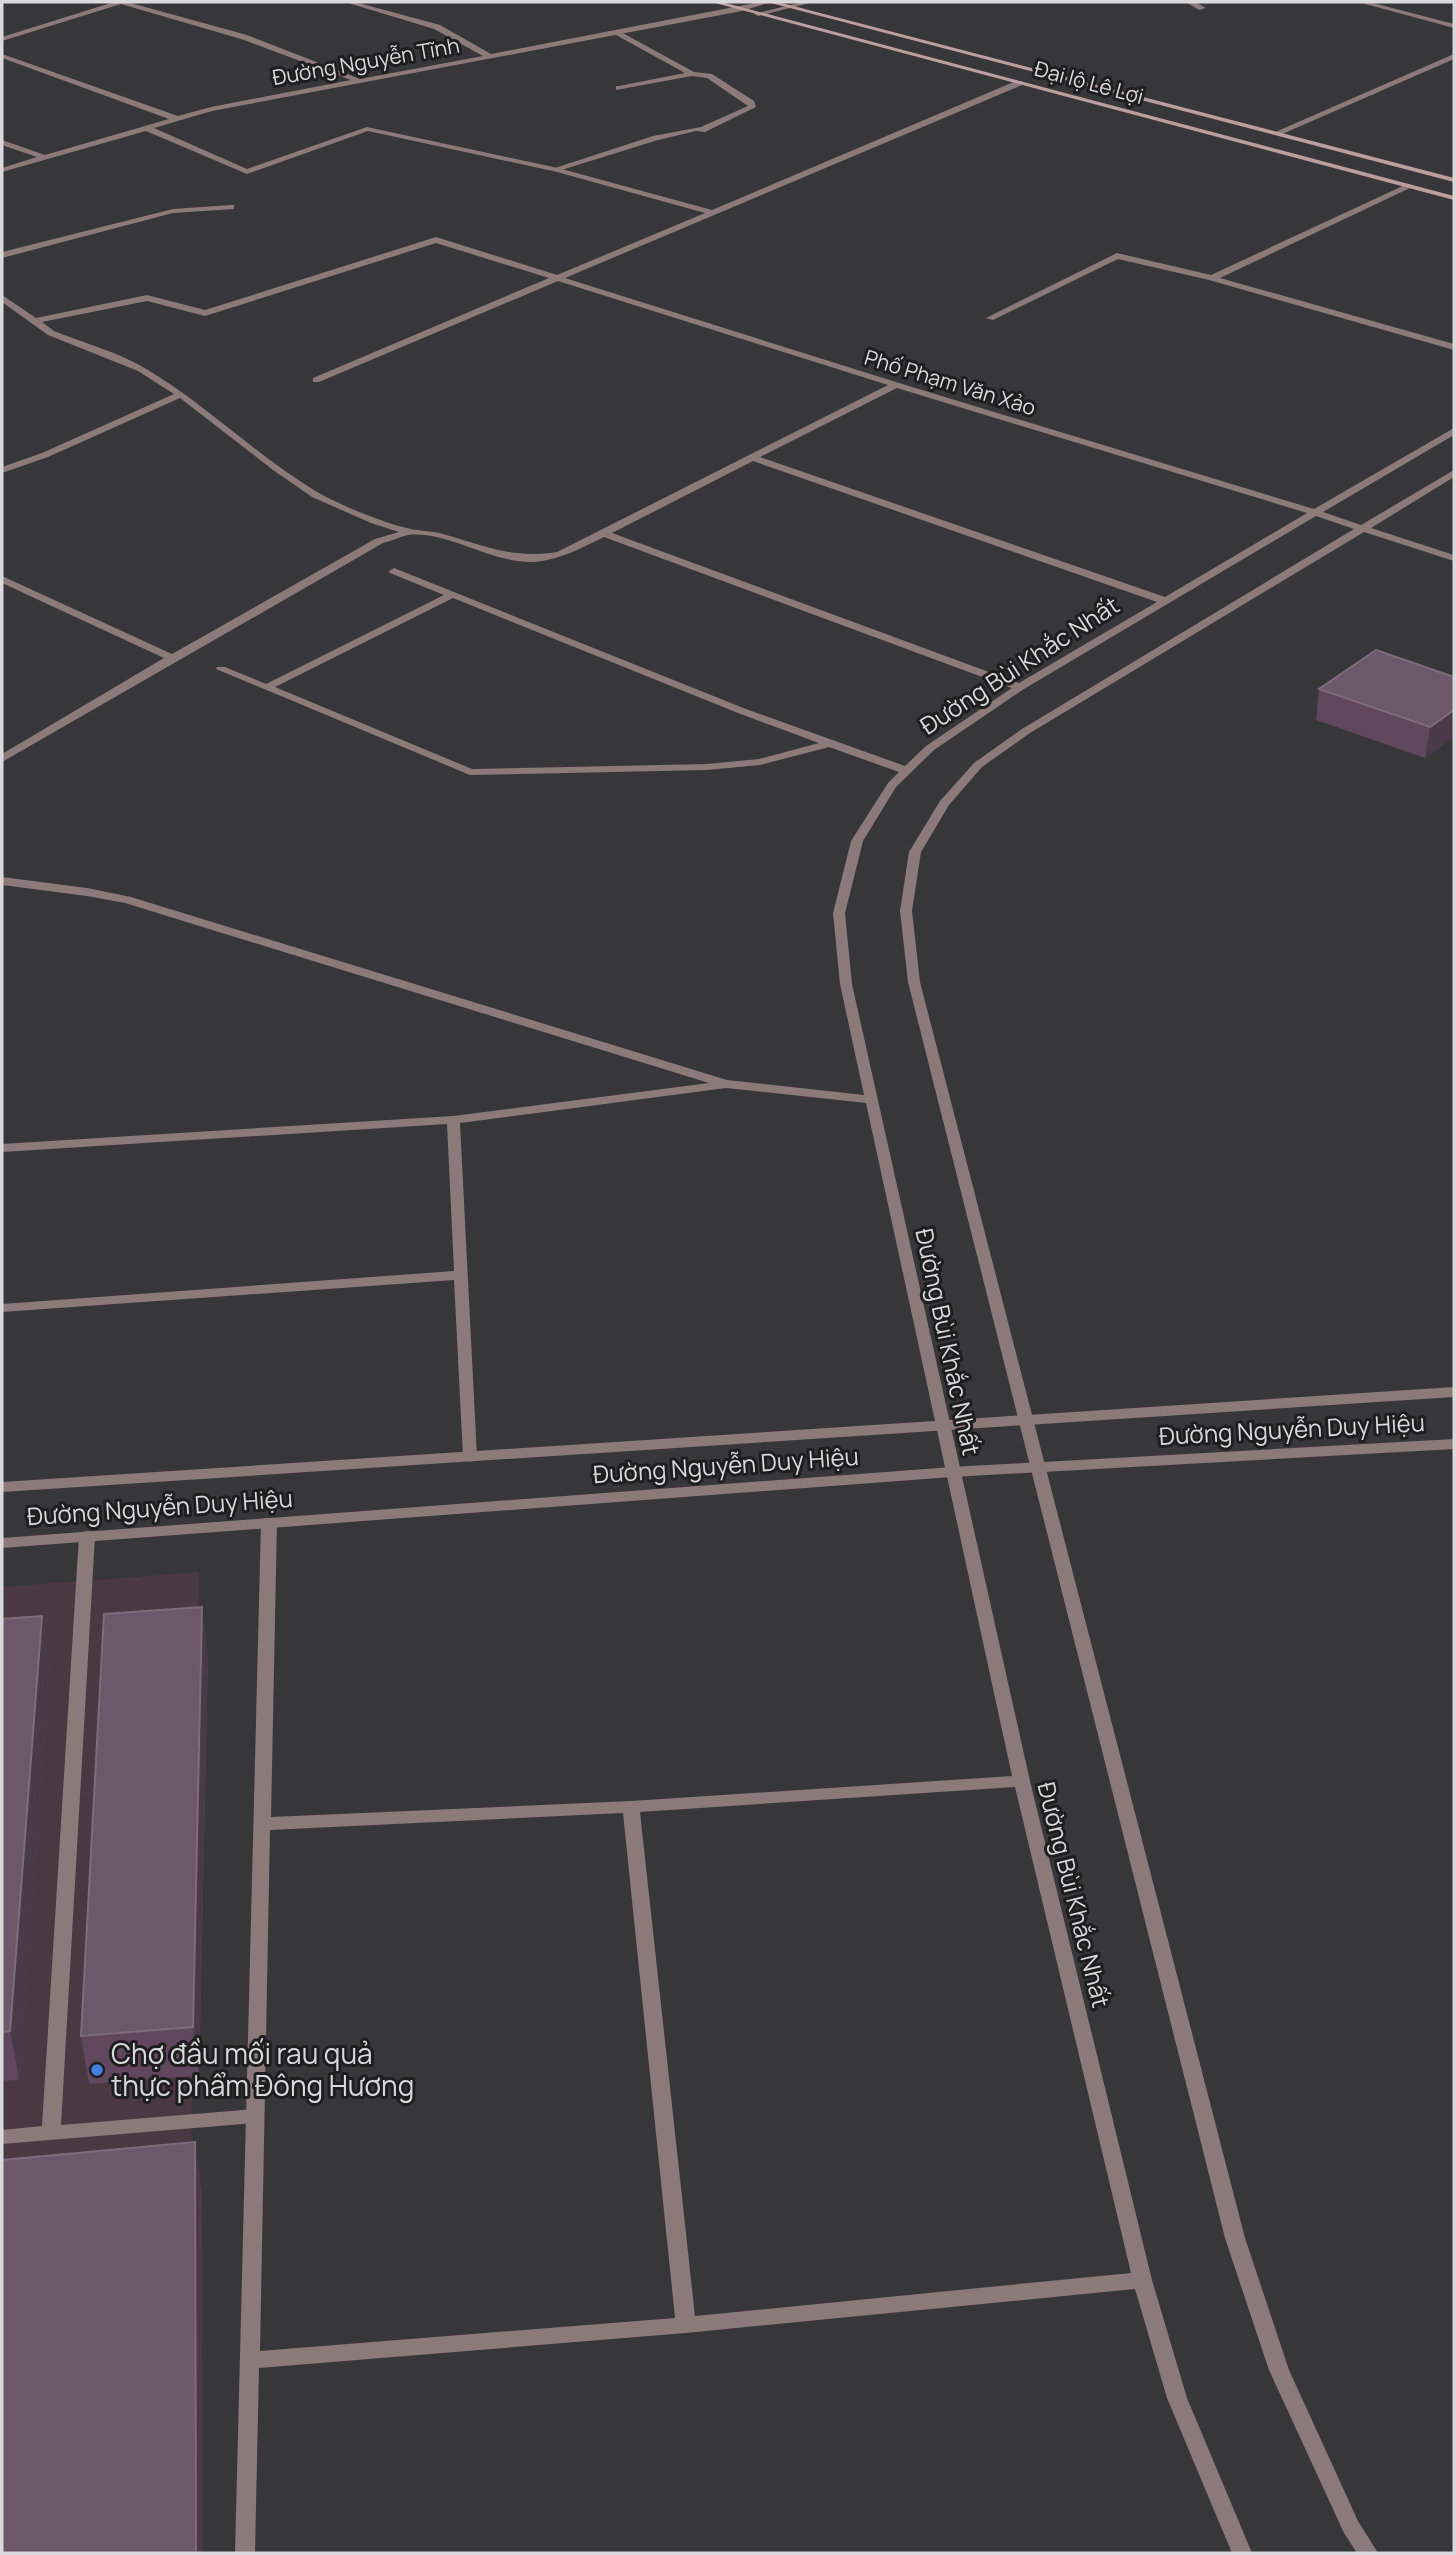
<svg xmlns="http://www.w3.org/2000/svg" width="1456" height="2555" viewBox="0 0 1456 2555" font-family="Manrope,sans-serif">
<style>
.commercial{fill:#4a3843}
.lines{fill:none;stroke-linecap:round;stroke-linejoin:round}
.service{fill:#8c797a;fill-rule:evenodd}
.minor{fill:#8c797a;fill-rule:evenodd}
.tertiary{fill:#8c797a;fill-rule:evenodd}
.secondary{fill:#bc9ea0;fill-rule:evenodd}
.wall{fill:#60475d}
.shaded-wall{fill:#4a3a49}
.building{fill:#6d576b;stroke:#7e6b7c;stroke-width:2}
.shop-dot{fill:#3f7fe0;stroke:#1e1e1f;stroke-width:2.5}
.labels{text-anchor:middle;stroke-width:6;stroke-linejoin:round;paint-order:stroke}
.far-street-label{font-size:21px;fill:#d9d8da;stroke:#1e1e1f}
.street-label{font-size:24px;fill:#d9d8da;stroke:#1e1e1f}
.near-poi-label{font-size:28px;fill:#d9d8da;stroke:#1e1e1f;text-anchor:start}
</style>
<rect width="100%" height="100%" fill="#373639"/>
<polygon class="commercial" points="199,1572 186,2553 2,2553 2,1587"/>
<g class="lines">
<g class="service">
<polygon points="619,31 694,72 712,74 754,101 756,107 705,132 696,131 658,140 555,172 555,168 653,136 701,127 748,106 707,78 692,76 616,90 616,86 619,86 685,73 616,35 615,33"/>
<polygon points="87,1531 92,1532 95,1536 61,2125 255,2109 262,2111 264,2116 262,2121 255,2123 2,2144 2,2130 42,2126 79,1536 82,1532"/>
</g>
<g class="minor">
<path d="M114,2H127L247,35L360,79L483,56L434,29L345,2H355L440,25L491,54L760,2H771L742,11L212,111L154,128L247,169L367,127L558,168L712,210L1016,81H1022V85L565,278L899,383L1314,509L1454,428V435L1323,512L1361,525L1454,470V477L1371,528L1454,555V561L1364,532L1030,733L982,767L949,805L921,852L912,911L920,982L1245,2238L1289,2370L1358,2521L1378,2553H1357L1344,2533L1269,2370L1225,2238L908,982L900,911L909,852L940,801L974,763L1022,729L1354,529L1316,516L1024,689L934,750L896,787L863,841L845,913L852,984L1030,1781L1152,2280L1187,2398L1252,2553H1232L1167,2398L1135,2289L686,2333L259,2368L255,2553H235L261,1522L264,1518H274L277,1522L271,1817L631,1801L1012,1776L866,1103L726,1088L460,1123L477,1457L470,1462L463,1457L454,1280L2,1312V1304L454,1271L447,1124L2,1152V1144L453,1116L709,1083L125,903L87,896L2,885V877L87,888L131,897L727,1080L864,1095L840,984L833,913L851,841L888,783L899,772L829,747L760,765L707,770L470,775L216,669L217,667H225L266,684L444,595L390,573L389,571L394,568L746,709L905,766L926,746L1012,688L604,537C581,548 560,560 534,562C493,564 446,530 408,535C400,537 391,541 383,543L2,762V754L164,658L2,583V576L172,654L375,539L399,532L371,523L312,497L273,470L180,398L48,457L2,473V467L42,453L174,394L138,371L48,335L2,302V295L36,318L147,295L205,310L436,237L557,275L705,213L557,172L368,131L247,174L146,131L2,172V168L37,157L2,145V140L45,155L169,119L2,58V54L178,116L211,107L351,80L241,39L121,4L2,41V37ZM436,243L549,278L313,378V382H319L558,281L888,385L557,552C512,559 486,546 443,534C433,531 422,531 411,529C386,524 340,505 317,492C257,456 208,406 148,370C121,353 84,343 54,331L42,322L147,301L205,316ZM897,388L1307,513L1165,597L760,457ZM753,461L1157,602L1019,683L612,533ZM453,598L738,713L819,743L759,759L707,764L472,769L275,687ZM1015,1787L1131,2273L695,2316L640,1812ZM623,1813L675,2318L260,2351L270,1830Z"/>
<polygon points="802,2 814,2 758,16 754,14"/>
<polygon points="1186,2 1195,2 1206,8 1199,10"/>
<polygon points="1358,2 1369,2 1454,24 1454,28"/>
<polygon points="1454,54 1454,59 1280,135 1273,133"/>
<polygon points="1407,184 1410,184 1410,188 1220,278 1454,344 1454,350 1209,280 1118,259 993,320 986,318 1117,253 1211,275"/>
<polygon points="231,205 234,205 234,209 173,213 2,258 2,252 173,209"/>
</g>
<g class="tertiary">
<polygon points="1454,1387 1454,1397 2,1492 2,1482"/>
<polygon points="1454,1439 1454,1449 952,1477 2,1548 2,1538 952,1467"/>
</g>
<g class="secondary">
<polygon points="711,2 722,2 1454,196 1454,200"/>
<polygon points="767,2 778,2 1454,178 1454,182"/>
</g>
</g>
<g class="wall">
<polygon points="1454,677 1454,737 1425,758 1316,720 1319,689"/>
<polygon points="2,1619 49,1663 19,2080 2,2081"/>
<polygon points="208,1654 199,2076 89,2084 81,2036"/>
</g>
<g class="shaded-wall">
<polygon points="1454,710 1454,737 1425,758 1430,727"/>
<polygon points="202,1607 208,1654 199,2076 193,2027"/>
<polygon points="42,1616 49,1663 19,2080 10,2031"/>
<polygon points="195,2142 202,2191 203,2553 196,2553"/>
</g>
<g class="building">
<polygon points="1376,650 1454,677 1454,710 1430,727 1319,689"/>
<polygon points="202,1607 193,2027 81,2036 104,1614"/>
<polygon points="42,1616 10,2031 2,2032 2,1619"/>
<polygon points="195,2142 196,2553 2,2553 2,2160"/>
</g>
<circle class="shop-dot" cx="97" cy="2070" r="7"/>
<g class="labels">
<g class="far-street-label">
<text transform="translate(366 62) rotate(-10)" y="7">Đường Nguyễn Tĩnh</text>
<text transform="translate(1089 83) rotate(15)" y="7">Đại lộ Lê Lợi</text>
<text transform="translate(950 383) rotate(17)" y="7">Phố Phạm Văn Xảo</text>
</g>
<g class="street-label">
<text transform="translate(1020 666) rotate(-33)" y="8">Đường Bùi Khắc Nhất</text>
<text transform="translate(947 1342) rotate(78)" y="8">Đường Bùi Khắc Nhất</text>
<text transform="translate(1292 1430) rotate(-3)" y="8">Đường Nguyễn Duy Hiệu</text>
<text transform="translate(726 1466) rotate(-4)" y="8">Đường Nguyễn Duy Hiệu</text>
<text transform="translate(160 1508) rotate(-4)" y="8">Đường Nguyễn Duy Hiệu</text>
<text transform="translate(1073 1895) rotate(76)" y="8">Đường Bùi Khắc Nhất</text>
</g>
<g class="near-poi-label">
<text x="111" y="2064">Chợ đầu mối rau quả<tspan x="111" dy="32">thực phẩm Đông Hương</tspan></text>
</g>
</g>
<rect width="1456" height="2555" fill="none" stroke="#d9d8da" stroke-width="7"/>
</svg>
